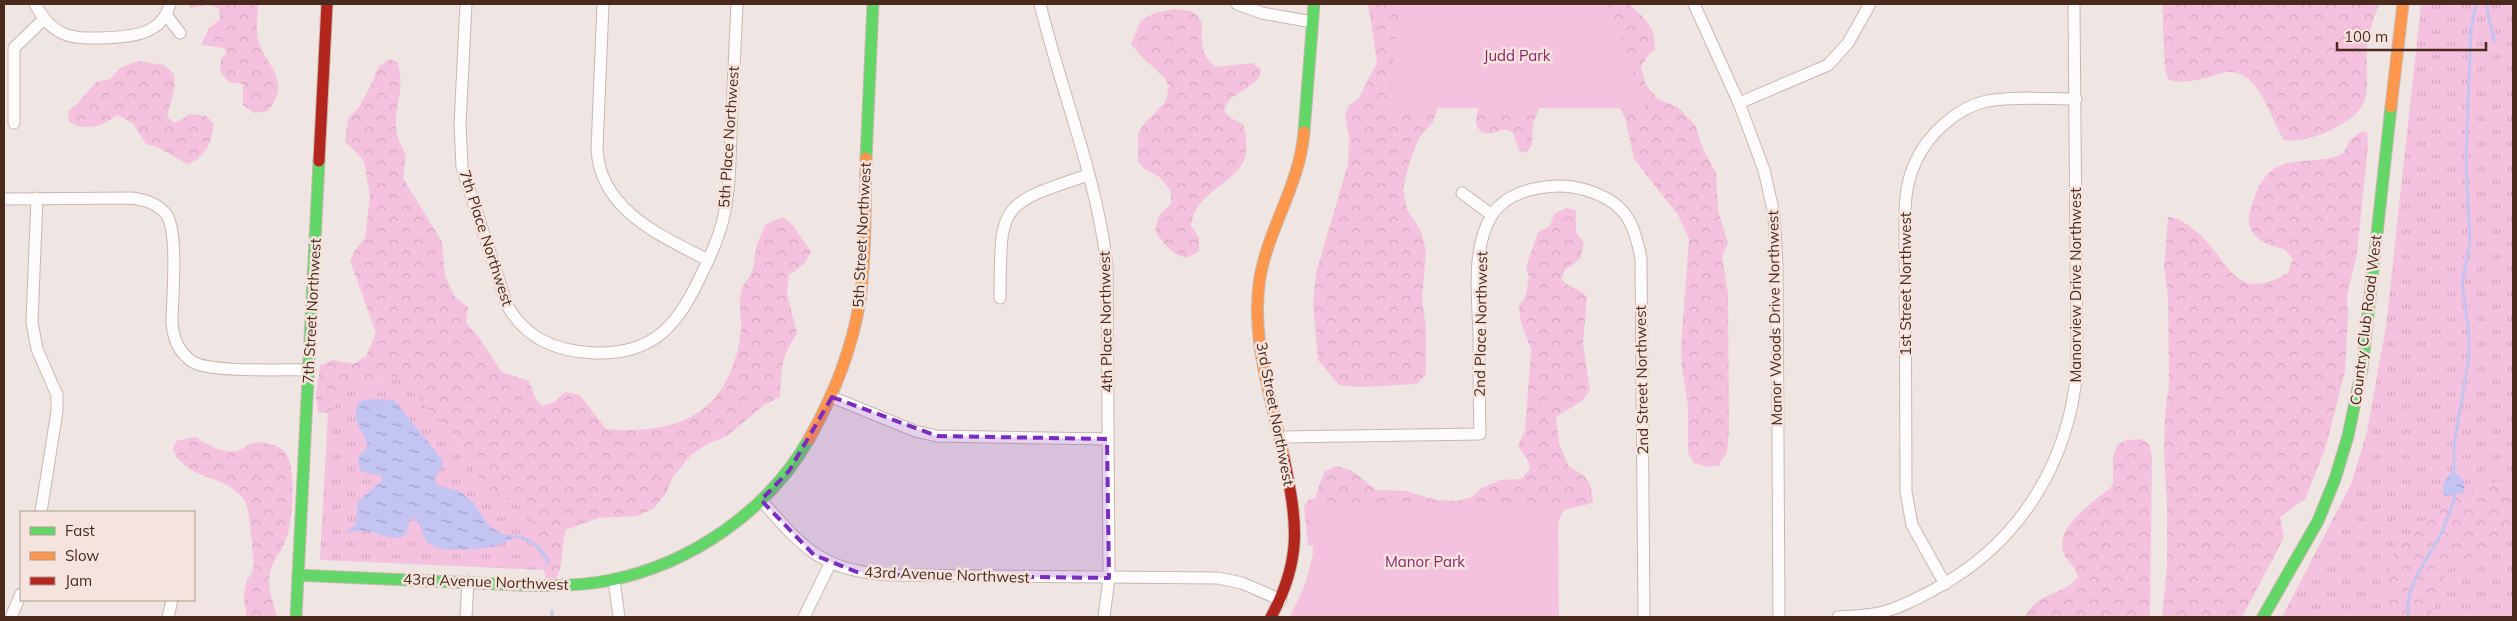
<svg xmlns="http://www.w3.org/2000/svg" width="2517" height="621" viewBox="0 0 2517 621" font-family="Mulish,sans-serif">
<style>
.grass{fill:url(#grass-tufts)}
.forest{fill:url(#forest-crowns)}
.green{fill:#f4c2de}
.water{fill:url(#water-ripples)}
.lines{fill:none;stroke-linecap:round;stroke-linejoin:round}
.stream{stroke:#c4c4f2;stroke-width:3}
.street-casing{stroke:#c9b7af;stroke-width:13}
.fast-casing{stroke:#c9b7af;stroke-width:13}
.slow-casing{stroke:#c9b7af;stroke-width:13}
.jam-casing{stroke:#c9b7af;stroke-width:13}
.street{stroke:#fdfbfb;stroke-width:11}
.fast{stroke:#63d668;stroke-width:11}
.slow{stroke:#ff974d;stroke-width:11}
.jam{stroke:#b3261e;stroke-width:11}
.marked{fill:#7b2cbf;fill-opacity:0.2;stroke:#7b2cbf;stroke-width:4;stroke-dasharray:10 6;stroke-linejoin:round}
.labels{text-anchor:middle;stroke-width:5;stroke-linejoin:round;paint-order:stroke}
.park-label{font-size:15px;fill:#89296b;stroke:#f5e4dd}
.street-label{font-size:15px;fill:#492a1d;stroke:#f5e4dd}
</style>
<defs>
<pattern id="grass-tufts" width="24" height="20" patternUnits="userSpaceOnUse" patternTransform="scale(1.25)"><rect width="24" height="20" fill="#f4c2de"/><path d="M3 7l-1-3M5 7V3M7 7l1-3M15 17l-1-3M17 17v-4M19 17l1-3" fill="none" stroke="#d3a7be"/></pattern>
<pattern id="forest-crowns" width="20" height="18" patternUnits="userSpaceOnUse" patternTransform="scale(1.25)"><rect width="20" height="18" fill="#f4c2de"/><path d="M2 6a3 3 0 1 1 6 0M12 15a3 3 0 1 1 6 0" fill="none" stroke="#d3a7be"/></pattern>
<pattern id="water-ripples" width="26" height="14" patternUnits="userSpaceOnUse" patternTransform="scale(1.25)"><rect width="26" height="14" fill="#c4c4f2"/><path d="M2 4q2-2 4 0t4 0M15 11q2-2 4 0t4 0" fill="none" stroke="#a19fc3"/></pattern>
</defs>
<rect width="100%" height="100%" fill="#efe6e3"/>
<g class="grass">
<polygon points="2421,4 2513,4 2513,617 2282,617 2351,484 2367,432 2386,326"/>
<polygon points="392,376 404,382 461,443 482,486 520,506 536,524 543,570 320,560 328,413 348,390 356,385 373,387 380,378"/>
</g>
<g class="forest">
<path d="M187,4H258C258,15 255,33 259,43C268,68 292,80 268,111L254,113L243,105V84L229,82L220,72L221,59L227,53L224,48L201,45L209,28L220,19L219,8L208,5L191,8Z"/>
<polygon points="1368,4 1405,4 1439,104 1433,122 1419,138 1410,161 1403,188 1407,210 1421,231 1426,251 1422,299 1426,328 1426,374 1417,384 1363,387 1339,385 1318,360 1313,303 1316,273 1348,164 1349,138 1345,115 1349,105 1359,98 1377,62"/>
<path d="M1557,4H1629C1645,19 1655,25 1655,48L1647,57L1641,67L1646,85L1658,99L1678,107L1695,125L1704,151L1716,173L1718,211L1728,243L1722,257L1728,294L1729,430L1727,452L1719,465L1708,467L1694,463L1688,453V406L1682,369L1681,346L1689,239L1678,215L1634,159L1625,117Z"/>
<path d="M2162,4H2379C2374,18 2368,34 2367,49C2365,92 2377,106 2333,129C2317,137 2301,142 2284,140C2270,118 2259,71 2229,72C2223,72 2216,75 2210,77C2196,80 2184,84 2169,80L2165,71Z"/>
<path d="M1175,9L1192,11L1202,22C1202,42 1199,54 1216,67L1253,63L1261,69L1258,80L1230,99L1224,110L1229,117L1243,124C1246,135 1249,152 1243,163C1229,186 1195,194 1191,225L1199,238V251L1187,258C1171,254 1164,244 1155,231L1159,215L1171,204V192L1161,178L1144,169L1138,162V134L1144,124L1166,101L1169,86L1164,77L1140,55L1131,44L1141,20L1155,13Z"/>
<path d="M389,59L397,62C410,97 382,119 406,154L403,178L442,242L445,276L455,297L468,307L466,323L477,335L502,372L529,381L535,397L542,406L554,402L565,392L580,395L606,429C678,435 728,414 740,337C743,322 738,305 741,291C743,284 750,278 752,271C755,263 754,253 757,245C759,238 763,231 766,224L783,217L792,224L811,252L804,264L789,275L787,294L797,334C780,359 782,368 780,397L763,406L727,436L705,445L691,455L673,477L665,495L653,509L637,516L598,518L566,530C560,547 565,563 556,579L546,578L541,560L535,524L520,506L482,486L461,443L404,382L392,376L380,378L373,387L366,389L356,385L348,390L328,413H318L316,397L320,365L333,360L354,364L366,356L376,333L350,261L355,250L365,238L370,196L364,161L345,141L348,119L359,107L372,83L378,67Z"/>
<path d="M137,61L164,65L174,74L175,86L167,117L175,123L190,114L206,116L214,124C212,142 206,156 189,164C173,158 163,147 146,144L132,123L117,115C104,126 86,132 69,122L68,111L77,104L96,82L110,79L120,68Z"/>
<path d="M1545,96L1533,123L1532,145L1527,153L1519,150L1513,133C1513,132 1506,130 1506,130C1502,129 1497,132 1494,133C1474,137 1473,118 1480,106Z"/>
<path d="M2362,131L2367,132L2368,145L2357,254L2347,296L2348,318L2345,371L2326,446L2315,475L2305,499L2280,517L2284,536L2280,545L2242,617H2162L2167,566V504L2164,452L2165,413L2169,385L2168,296L2164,267L2168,217C2178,217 2183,222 2192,228C2230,256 2230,306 2288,273L2293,259L2284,249C2269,246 2254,241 2249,224C2247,217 2252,205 2254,198C2273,146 2307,169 2343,154L2350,140Z"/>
<path d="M1566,208L1576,210V232L1584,243L1580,259L1565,270L1561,279C1571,290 1577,286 1587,297L1583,344L1590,390L1582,401L1556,417L1559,443L1569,467C1588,476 1592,482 1593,503L1564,510L1557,524L1316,546L1308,545L1304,507L1308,500L1315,498L1324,472L1336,466L1351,470L1376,490L1406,491L1436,500L1457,501L1472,497L1480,489L1500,480L1522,479L1530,468L1527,459L1518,446L1525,430L1531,350L1521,323L1519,306L1526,294L1529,277L1526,267L1538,232L1550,226L1554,214Z"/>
<path d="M195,437C208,445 221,453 237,451C242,450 246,446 250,444C259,440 275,444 283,450C298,462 293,525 285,542C280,554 269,566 269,580C269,591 274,606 277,617H247C245,606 242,595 246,584C247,579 251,575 253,570C255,563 249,510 246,503C230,473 182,481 173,448L176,441Z"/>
<path d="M2141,439L2149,444L2152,457L2150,617H2025C2039,590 2062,597 2078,577C2075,564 2065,561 2063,551C2056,523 2096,502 2113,485V456L2118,444L2128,440Z"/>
<path d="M2503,480L2513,481V519L2503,540L2491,552L2456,563L2446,572L2434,607L2427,617H2388L2386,595L2393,554C2401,548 2404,541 2410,534C2435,507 2467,487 2503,480Z"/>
</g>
<g class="green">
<polygon points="1400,4 1608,4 1646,108 1388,108"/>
<polygon points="1311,507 1558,508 1559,617 1290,617 1306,582 1313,553"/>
</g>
<g class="water">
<path d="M367,399L394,400L441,458L443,466L435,478L437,485L459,491L473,502L489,526L502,534L517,536C510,540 503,544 496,546C481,549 443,553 431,545C421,539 424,527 415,519H410L406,535C390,543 380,532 364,531C357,530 352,533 345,533L356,524L358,501L382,481V476L361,471L358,463L359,456L367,447C368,433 348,423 359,402Z"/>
<path d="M2454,472C2462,476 2466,484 2464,493L2445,496C2440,489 2445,475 2454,472Z"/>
</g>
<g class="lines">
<g class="stream">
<polyline points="2486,4 2494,41"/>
<polyline points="2454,472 2454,445 2469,357 2469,334 2462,283 2470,243 2466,160 2471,29 2476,4"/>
<path d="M517,536C533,542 542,547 548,563"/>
<polyline points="552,611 552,617"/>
<path d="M2408,617C2405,584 2426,563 2440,536C2446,523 2451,509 2455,496"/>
</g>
<defs>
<g id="street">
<path d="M35,4C41,15 48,26 60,32C73,39 87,38 101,38C129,37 162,36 170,4"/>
<path d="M466,4L460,125L462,167L507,305C526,339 556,351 594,353C656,355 679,323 703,271C712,253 720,235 724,215C730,188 730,159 731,132C733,89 735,47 737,4"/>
<path d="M603,4L597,149C600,210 661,236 708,260"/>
<path d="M1040,4C1061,91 1097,177 1107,266L1109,578L1104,617"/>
<polyline points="1237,4 1262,13 1312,22"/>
<polyline points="1694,4 1739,103 1764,170 1774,214 1777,265 1779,617"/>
<polyline points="167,16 180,33"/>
<polyline points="1739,103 1828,65 1848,43 1870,4"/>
<polyline points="14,123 14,48 44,19"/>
<polyline points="1462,193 1492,215"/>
<polyline points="37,198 32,322 37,349 57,395 57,411 41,512"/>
<path d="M4,199L132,198C145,200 157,203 166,214C179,231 172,299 172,322C173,338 179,353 193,362C212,373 285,369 310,370"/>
<path d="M1000,298C1001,205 997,205 1088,175"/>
<polyline points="832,397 915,431 937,436 1107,439"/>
<path d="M1281,437L1480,434C1479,401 1479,368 1479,335C1478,298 1471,249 1492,215C1510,187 1557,181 1586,190C1625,202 1634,221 1641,259L1644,617"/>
<path d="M761,500C805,550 821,570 890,575L1218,578L1242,583L1281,600"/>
<polyline points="614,580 619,617"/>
<path d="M1945,584L1912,525L1906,492L1905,210C1906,192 1908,177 1916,161C1928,134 1958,107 1987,101C2015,96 2047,99 2076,99"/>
<polyline points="11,617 21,594"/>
<polyline points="168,617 172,600"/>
<polyline points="466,617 468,582"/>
<polyline points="804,617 830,564"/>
<path d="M1838,617C1853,616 1868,616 1883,612C1902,607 1918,598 1935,589C2019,544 2069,463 2077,369L2074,4"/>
</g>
<g id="fast">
<polyline points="1304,132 1314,4"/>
<polyline points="866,158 873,4"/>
<path d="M298,575C357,578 416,580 476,583C521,585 567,589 611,580C691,564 769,510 809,439"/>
<polyline points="296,617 319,161"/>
<polyline points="2263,617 2318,521 2335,479 2348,436 2362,369 2391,107"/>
</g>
<g id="slow">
<polyline points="2391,107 2403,4"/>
<path d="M809,439C834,395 852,350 860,300C866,253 865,205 866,158"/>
<path d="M1284,458C1272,400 1250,338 1260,277C1269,227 1300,184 1304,132"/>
</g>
<g id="jam">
<polyline points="319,161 327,4"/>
<path d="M1271,617C1303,558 1297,522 1284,458"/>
</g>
</defs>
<use href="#street" class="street-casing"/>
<use href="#fast" class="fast-casing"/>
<use href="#slow" class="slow-casing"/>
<use href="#jam" class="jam-casing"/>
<use href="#street" class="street"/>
<use href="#fast" class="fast"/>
<use href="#slow" class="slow"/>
<use href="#jam" class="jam"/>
</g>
<path class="marked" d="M832,397L937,436L1107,439L1109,578L890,575L857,572L814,555L761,500L789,471Z"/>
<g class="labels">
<g class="park-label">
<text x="1517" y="61">Judd Park</text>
<text x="1425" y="567">Manor Park</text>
</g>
<g class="street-label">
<text transform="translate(729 137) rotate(-86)" y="5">5th Place Northwest</text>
<text transform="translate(862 235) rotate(-87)" y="5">5th Street Northwest</text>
<text transform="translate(486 238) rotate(72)" y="5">7th Place Northwest</text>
<text transform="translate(1906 284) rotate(-90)" y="5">1st Street Northwest</text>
<text transform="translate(2076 285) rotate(-90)" y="5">Manorview Drive Northwest</text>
<text transform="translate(312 311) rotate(-87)" y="5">7th Street Northwest</text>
<text transform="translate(1775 318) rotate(-91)" y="5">Manor Woods Drive Northwest</text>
<text transform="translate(2366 320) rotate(-83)" y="5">Country Club Road West</text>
<text transform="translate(1106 322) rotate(-91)" y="5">4th Place Northwest</text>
<text transform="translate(1481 324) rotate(-89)" y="5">2nd Place Northwest</text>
<text transform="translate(1642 380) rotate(-91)" y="5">2nd Street Northwest</text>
<text transform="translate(1275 414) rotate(79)" y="5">3rd Street Northwest</text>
<text transform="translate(947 575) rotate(2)" y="5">43rd Avenue Northwest</text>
<text transform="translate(486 582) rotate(2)" y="5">43rd Avenue Northwest</text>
</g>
</g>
<rect width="2517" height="621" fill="none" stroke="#492a1d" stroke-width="10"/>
<rect x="20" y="511" width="175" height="90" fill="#f5e4dd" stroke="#b09a90"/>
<rect x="30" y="527" width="25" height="8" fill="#63d668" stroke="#b09a90"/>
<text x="65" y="536" font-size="15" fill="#492a1d">Fast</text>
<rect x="30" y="552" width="25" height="8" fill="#ff974d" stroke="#b09a90"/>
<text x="65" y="561" font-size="15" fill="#492a1d">Slow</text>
<rect x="30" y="577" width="25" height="8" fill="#b3261e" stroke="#b09a90"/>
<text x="65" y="586" font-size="15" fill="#492a1d">Jam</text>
<path d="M2337 42v8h149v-8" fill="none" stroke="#492a1d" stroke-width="2.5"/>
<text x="2344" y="42" font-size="15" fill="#492a1d" stroke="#f5e4dd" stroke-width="4" paint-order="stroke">100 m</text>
</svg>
